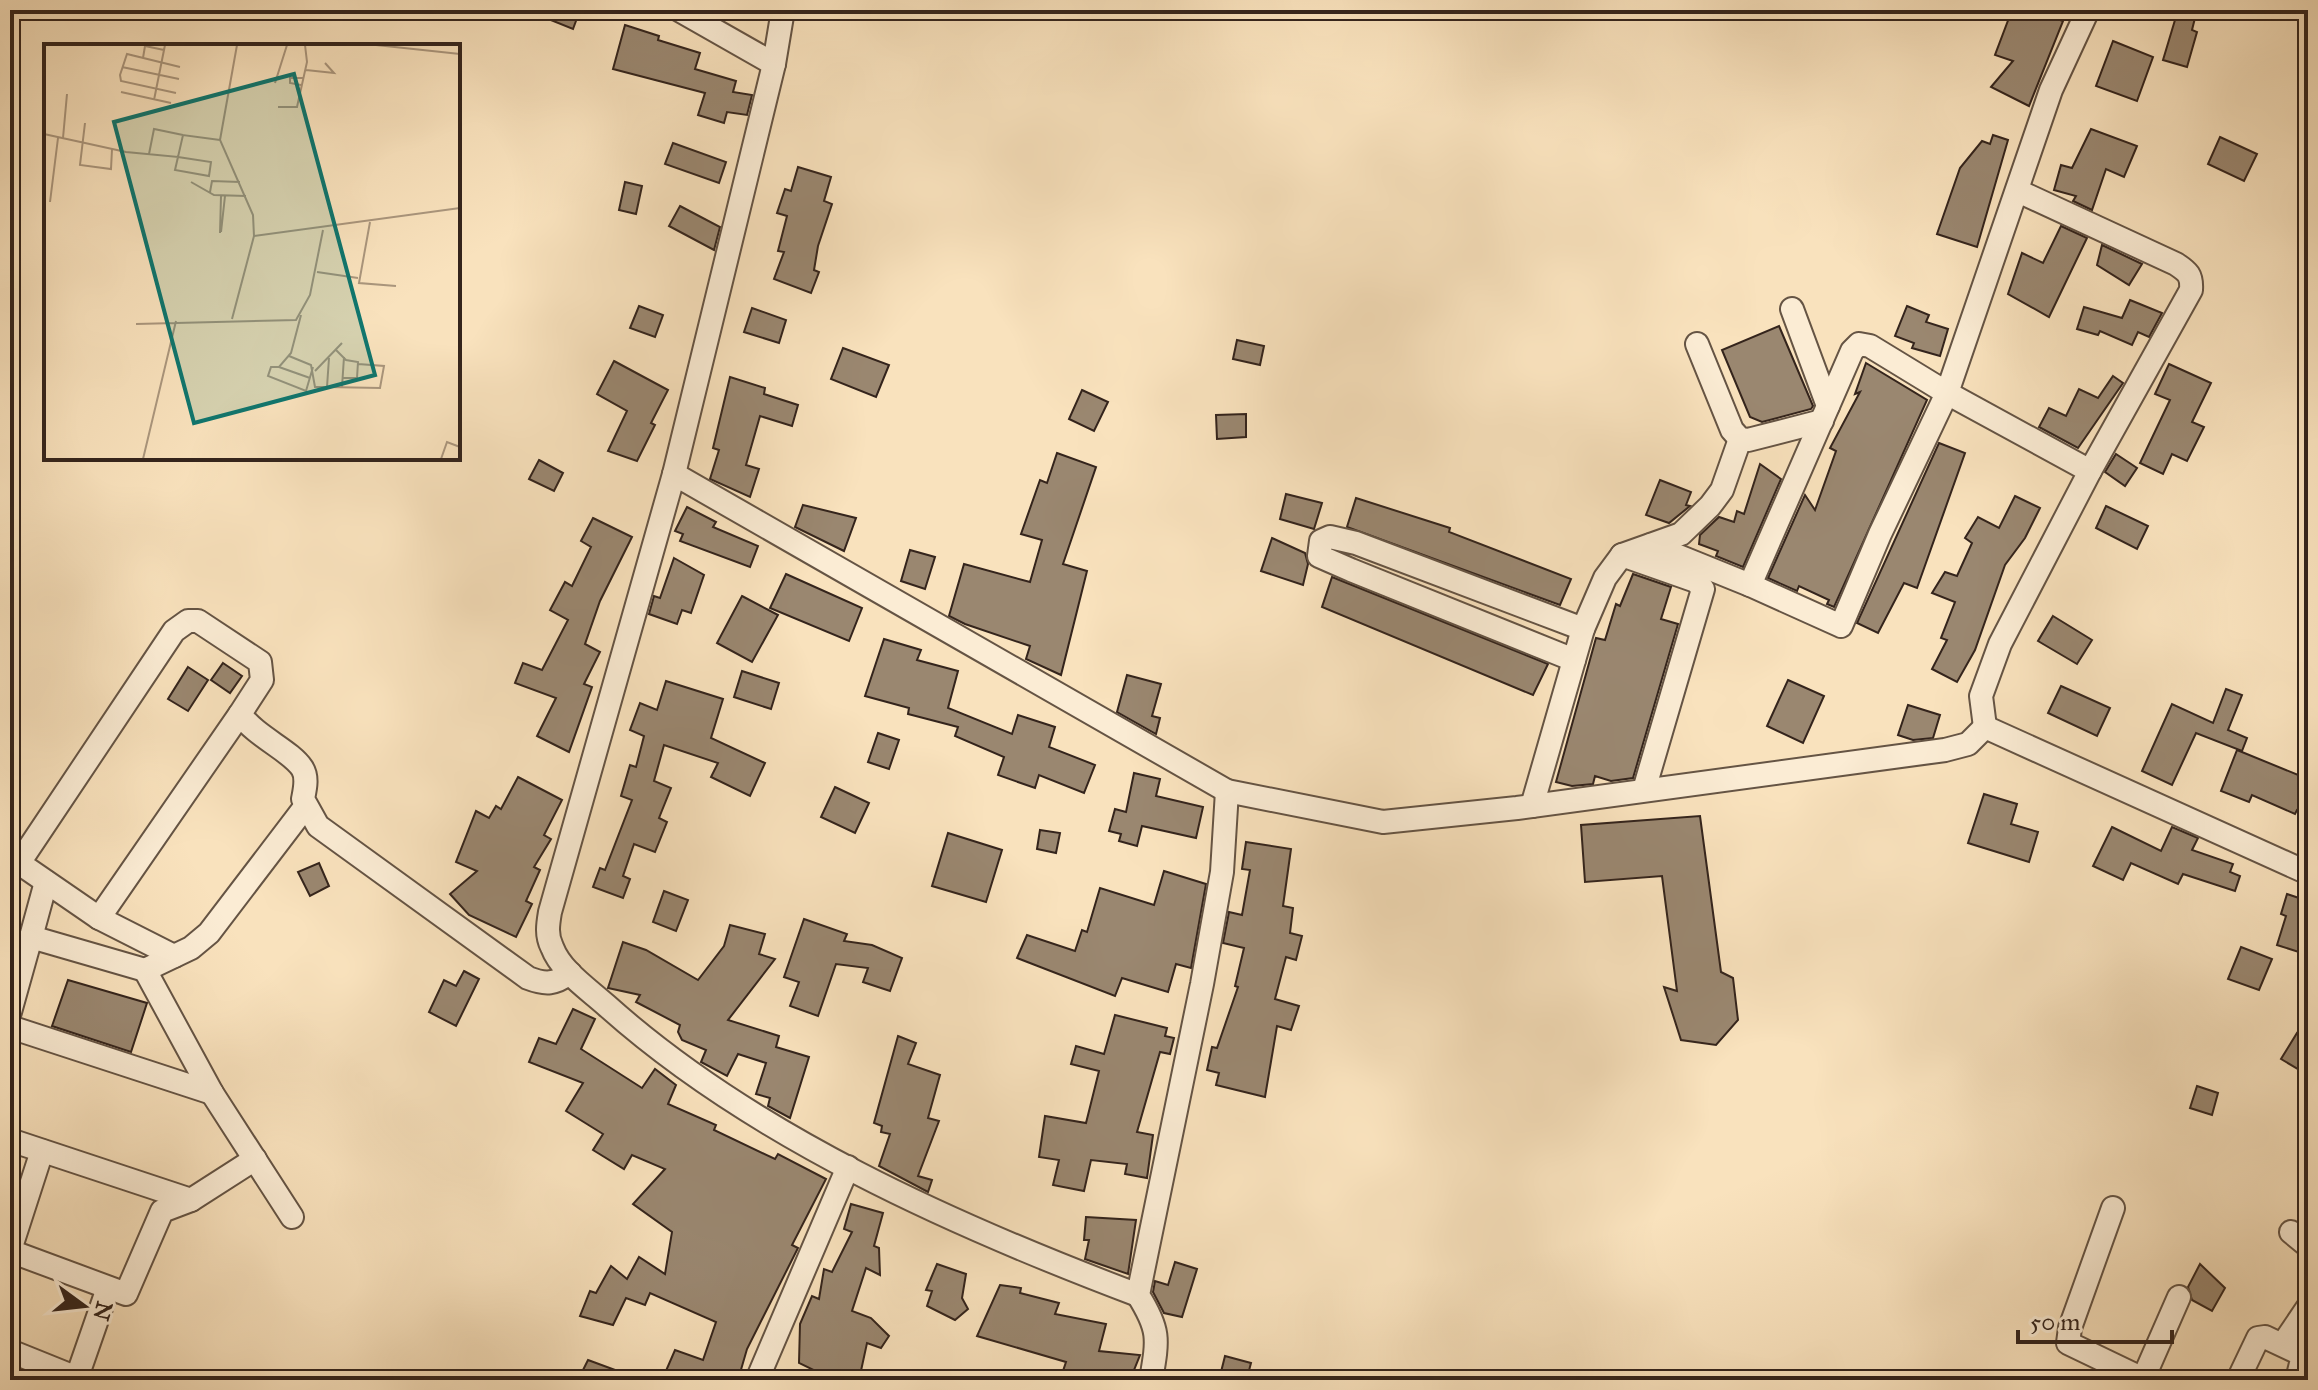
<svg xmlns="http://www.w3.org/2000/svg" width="2318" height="1390" viewBox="0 0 2318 1390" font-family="'IM FELL Great Primer',serif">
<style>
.building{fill:#9a8770;stroke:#34241c;stroke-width:2}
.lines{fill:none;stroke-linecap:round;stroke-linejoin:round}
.minor-casing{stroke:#655444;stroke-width:26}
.minor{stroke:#fbecd4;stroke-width:22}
.inset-road{fill:none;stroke:#aa967d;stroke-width:2}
.view{fill:#0f766e;fill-opacity:0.15;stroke:#0f766e;stroke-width:4}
.inset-edge{fill:none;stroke:#34241c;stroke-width:4}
</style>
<rect width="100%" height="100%" fill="#f9e2bd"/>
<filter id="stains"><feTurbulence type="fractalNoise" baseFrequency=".0025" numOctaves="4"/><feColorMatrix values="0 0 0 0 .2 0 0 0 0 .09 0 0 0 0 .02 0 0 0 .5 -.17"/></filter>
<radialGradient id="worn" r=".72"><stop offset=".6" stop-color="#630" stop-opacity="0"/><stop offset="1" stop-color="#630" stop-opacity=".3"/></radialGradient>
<g class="building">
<polygon points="526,10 580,10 573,29"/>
<polygon points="2012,10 2031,10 2063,21 2029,106 1991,87 2013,61 1995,55"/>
<polygon points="2178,10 2197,10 2192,30 2197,32 2187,67 2163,60"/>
<polygon points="625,25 659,36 658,40 700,53 695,69 736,81 733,92 752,95 747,115 727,112 724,123 698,115 705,93 613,69"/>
<polygon points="2113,41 2153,57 2137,101 2096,86"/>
<polygon points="2091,129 2137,146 2124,177 2106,169 2092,210 2073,201 2076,196 2054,190 2061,165 2072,168"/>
<polygon points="1993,135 2008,140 1977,247 1937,234 1960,168 1982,141 1990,144"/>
<polygon points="2220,137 2257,154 2244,181 2208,164"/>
<polygon points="673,143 726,162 719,183 665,164"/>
<polygon points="798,167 831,177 824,201 832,204 818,246 814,270 819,272 811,293 774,279 784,252 778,251 787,216 777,213 785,189 791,191"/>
<polygon points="625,182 642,186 636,214 619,210"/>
<polygon points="680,206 720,227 714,250 669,226"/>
<polygon points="2061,226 2087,238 2049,317 2008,294 2022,253 2043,263"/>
<polygon points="2102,245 2142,264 2129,285 2097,265"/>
<polygon points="2130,300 2162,313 2149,337 2138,332 2132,345 2100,331 2098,335 2077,329 2084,307 2122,318"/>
<polygon points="639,306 663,315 655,337 630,328"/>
<polygon points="1907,306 1929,315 1926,322 1948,329 1940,356 1912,348 1914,343 1895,336"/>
<polygon points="752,308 786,320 779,343 744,332"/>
<polygon points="1779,326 1813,406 1811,409 1762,422 1750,417 1722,350"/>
<polygon points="1237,340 1264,346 1260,365 1233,359"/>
<polygon points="843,348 889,365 876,397 831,379"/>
<polygon points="614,361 668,390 651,423 655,425 637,461 608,451 627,411 597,394"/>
<polygon points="1866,363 1927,400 1834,607 1827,604 1829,600 1799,586 1797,591 1768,578 1805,495 1815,510 1836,451 1830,448 1860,392 1855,394"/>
<polygon points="2169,364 2211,383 2192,422 2204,427 2187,461 2172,454 2163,474 2140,463 2170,400 2155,394"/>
<polygon points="2113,376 2123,383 2078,448 2039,427 2049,408 2066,416 2079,389 2098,398"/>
<polygon points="730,377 765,388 764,394 798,405 792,426 760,416 746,465 759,469 750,497 710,479 719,450 713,448"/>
<polygon points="1082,390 1108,402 1094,431 1069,419"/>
<polygon points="1246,414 1246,437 1217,439 1216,415"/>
<polygon points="1939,443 1965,453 1917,588 1904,583 1878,633 1857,623"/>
<polygon points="1057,453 1096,467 1063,564 1087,571 1061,675 1026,659 1030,646 965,624 949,616 964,564 1030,582 1042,540 1021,534 1040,480 1047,483"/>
<polygon points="2116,454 2137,468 2125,486 2105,472"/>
<polygon points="539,460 563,473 554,491 529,479"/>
<polygon points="1760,464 1781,479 1743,567 1716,556 1718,551 1699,544 1700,535 1719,517 1734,522 1737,511 1744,514"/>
<polygon points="1660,480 1691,492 1686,505 1690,506 1669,523 1646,515"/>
<polygon points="1286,494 1322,503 1314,529 1280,519"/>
<polygon points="2015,496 2040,508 2025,538 2005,565 1975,650 1957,682 1932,669 1947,640 1941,638 1955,602 1932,593 1945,572 1957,576 1972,543 1965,538 1978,517 1999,528"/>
<polygon points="1356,498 1450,528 1449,532 1571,579 1560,605 1347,527"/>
<polygon points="803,505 856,518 844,551 795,527"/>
<polygon points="2106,506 2148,526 2137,549 2096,528"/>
<polygon points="687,507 716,522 713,527 758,546 750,567 680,541 683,534 675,531"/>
<polygon points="593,518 632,537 600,601 585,644 600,652 584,684 592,687 569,752 537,736 556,698 515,683 523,663 542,670 568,620 550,610 565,582 572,586 591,547 581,541"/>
<polygon points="1272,538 1305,553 1308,564 1303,585 1261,571"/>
<polygon points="910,550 935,557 925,589 901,581"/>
<polygon points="674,558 704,575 691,613 682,610 677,624 649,614 654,596 660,598"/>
<polygon points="786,574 862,608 849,641 770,608"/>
<polygon points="1633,574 1671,587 1661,619 1678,624 1633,778 1611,781 1595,776 1593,784 1572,786 1556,782 1596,638 1605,640 1616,604 1620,606"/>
<polygon points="1332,577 1548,664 1533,695 1322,607"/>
<polygon points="742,596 778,615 752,662 717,643"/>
<polygon points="2053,616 2092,640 2077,664 2038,641"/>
<polygon points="884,639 921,650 917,660 958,671 948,708 1012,734 1018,715 1055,727 1049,747 1095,765 1084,793 1039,775 1035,788 998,775 1004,757 955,736 958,727 908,714 909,708 865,696"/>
<polygon points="223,663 242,676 230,693 211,680"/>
<polygon points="188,667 208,680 188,711 168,699"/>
<polygon points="742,671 779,683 771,709 734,697"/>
<polygon points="1127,675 1161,684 1152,716 1160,718 1156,734 1117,712"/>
<polygon points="1788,680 1824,696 1803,743 1767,726"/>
<polygon points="666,681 723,699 711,738 765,763 750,796 711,777 718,763 664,745 654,781 671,788 659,818 667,822 655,852 634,844 623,876 630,879 623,898 593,887 600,868 605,870 632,800 621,796 630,765 636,767 644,736 630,730 640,703 657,710"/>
<polygon points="2061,686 2110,708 2097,736 2048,713"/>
<polygon points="2226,689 2242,695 2228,730 2247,738 2242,751 2196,733 2172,785 2142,771 2172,704 2213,723"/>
<polygon points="1908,705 1940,715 1933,738 1913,740 1898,735"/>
<polygon points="878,733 899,740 889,769 868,762"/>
<polygon points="2237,750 2308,779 2308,815 2297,810 2295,814 2252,795 2249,802 2221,791"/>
<polygon points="1134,773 1160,779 1156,796 1203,807 1196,838 1142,826 1137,846 1119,841 1121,834 1109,831 1115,809 1126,812"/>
<polygon points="518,777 562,800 544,835 551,839 534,867 540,870 526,901 532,904 516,937 469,915 450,894 477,871 456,862 476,811 489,818 496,806 501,809"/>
<polygon points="835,787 869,803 855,833 821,817"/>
<polygon points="1984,794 2017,804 2011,824 2038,832 2029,862 1968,843"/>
<polygon points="1700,816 1721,972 1733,978 1738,1020 1716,1045 1681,1040 1664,987 1677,991 1662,876 1585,882 1581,825"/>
<polygon points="2112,827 2161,851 2172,827 2198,838 2192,850 2233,864 2230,872 2240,876 2235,891 2183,874 2178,884 2131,863 2123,880 2093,866"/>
<polygon points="1040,830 1060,833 1056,853 1037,849"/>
<polygon points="948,833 1002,850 986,902 932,886"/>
<polygon points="1246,842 1291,849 1283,906 1293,908 1290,933 1302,936 1296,960 1286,957 1275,999 1299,1006 1291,1030 1277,1026 1265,1097 1216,1085 1219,1073 1207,1070 1212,1047 1217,1048 1238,987 1235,986 1244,948 1223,943 1229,912 1242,915 1250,870 1242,869"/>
<polygon points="319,863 329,886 310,896 298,872"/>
<polygon points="1164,871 1206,884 1191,968 1176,964 1168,992 1122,978 1115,996 1017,958 1027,935 1075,951 1082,930 1087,932 1100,888 1154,905"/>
<polygon points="664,891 688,900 676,931 653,922"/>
<polygon points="2287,894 2308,901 2308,955 2277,945 2286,916 2281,914"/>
<polygon points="804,919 847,934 844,941 872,945 902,958 890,991 863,982 868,968 836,964 818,1016 790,1006 799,982 784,977"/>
<polygon points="730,925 765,934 759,954 775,959 728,1020 779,1036 776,1047 809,1057 790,1118 768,1106 770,1098 756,1094 766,1063 738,1054 727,1076 701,1062 706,1050 682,1040 678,1032 680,1025 636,1002 640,995 608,988 623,942 646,950 698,980 724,946"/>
<polygon points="2241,947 2272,959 2259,990 2228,979"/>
<polygon points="464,971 479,979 456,1026 429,1012 444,980 456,986"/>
<polygon points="68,980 147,1003 131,1052 52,1026"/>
<polygon points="573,1009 595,1019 581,1049 642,1088 655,1069 676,1085 668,1104 716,1125 714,1130 775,1159 778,1154 826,1179 792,1245 798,1248 747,1349 738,1380 662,1380 675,1350 703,1360 716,1322 650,1293 645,1305 626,1298 613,1325 580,1316 590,1291 596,1293 611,1266 627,1279 639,1257 665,1274 672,1232 633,1204 665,1169 632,1155 624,1169 593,1150 603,1134 566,1111 583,1083 529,1062 539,1038 556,1044"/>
<polygon points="1115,1015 1167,1028 1165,1036 1174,1038 1170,1054 1160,1052 1137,1132 1153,1135 1147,1178 1125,1174 1127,1164 1091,1160 1084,1191 1053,1185 1059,1160 1039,1157 1045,1116 1086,1123 1099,1071 1071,1064 1076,1046 1104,1054"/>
<polygon points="2297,1033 2308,1040 2308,1075 2281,1059"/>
<polygon points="898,1036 916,1043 908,1064 940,1075 928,1118 939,1121 918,1176 932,1180 928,1192 879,1166 890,1134 881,1132 882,1126 874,1123"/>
<polygon points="2197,1086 2218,1093 2212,1115 2190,1108"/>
<polygon points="851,1204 883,1213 874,1246 879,1248 880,1275 866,1268 852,1311 871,1318 889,1336 881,1348 867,1343 859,1380 834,1380 799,1363 800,1324 812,1296 819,1299 824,1269 832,1272 852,1232 844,1229"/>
<polygon points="1086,1217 1136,1220 1128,1274 1085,1259 1089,1240 1084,1240"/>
<polygon points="1175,1262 1197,1269 1182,1317 1164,1313 1153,1292 1155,1281 1168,1285"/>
<polygon points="937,1264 966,1274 962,1298 968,1309 955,1320 927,1306 932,1291 926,1290"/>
<polygon points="2200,1264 2225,1288 2212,1311 2192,1300 2188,1287"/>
<polygon points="1000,1285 1021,1288 1020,1293 1059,1303 1055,1314 1106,1324 1099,1351 1140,1355 1130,1380 1086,1380 1063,1371 1066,1362 977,1336"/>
<polygon points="1225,1356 1251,1363 1247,1378 1221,1372"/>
<polygon points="588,1360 637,1378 636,1380 578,1380"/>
</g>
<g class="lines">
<defs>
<g id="minor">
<polyline points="679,10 774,64"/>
<path d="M783,10L774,64L674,474L550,912C548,924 546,935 552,947C561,971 587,988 606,1005C752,1136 955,1226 1138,1295"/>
<path d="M2018,191L2176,264C2188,272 2192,275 2191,290L2090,471"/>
<polyline points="1792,309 1828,406"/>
<polyline points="1697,344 1732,430 1740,439 1748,440 1822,421"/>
<polygon points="1859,344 1870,346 1947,393 1880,534 1841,626 1750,585 1852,351"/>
<polyline points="674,474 1227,791"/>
<polyline points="1651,545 1750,585"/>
<polyline points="1622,555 1696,581 1703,589 1644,790"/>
<polyline points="1574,660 1351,570 1319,556 1321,541 1330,537 1356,543 1583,629"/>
<polyline points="1985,727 1981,696 2000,644 2090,471 1947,393 2051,90 2088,10"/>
<polyline points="1532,806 1583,629 1605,578 1622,555 1681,534 1710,506 1722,490 1740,439"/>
<polyline points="99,918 240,714"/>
<polyline points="31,937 46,882"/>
<path d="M174,956L99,918L19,863L174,631L188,621H198L260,662L262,680L240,714C256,737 290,750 302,768C308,777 305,789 303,799L318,826L528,978C546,985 555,984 570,973"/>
<polyline points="145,970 212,1093 292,1217"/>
<polyline points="10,1012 31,937 145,970 191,948 209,933 305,807"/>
<polyline points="10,1027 212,1093"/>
<polyline points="10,1140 191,1200"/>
<polyline points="2113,1208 2070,1328 2068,1343 2145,1380"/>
<polyline points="2291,1232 2308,1246"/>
<polyline points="10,1250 42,1151"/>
<polyline points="10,1251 126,1294 162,1211 191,1200 255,1159"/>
<polyline points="2283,1344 2308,1307"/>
<polyline points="10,1351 77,1378"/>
<polyline points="2143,1379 2179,1297"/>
<polyline points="76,1380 108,1288"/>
<polyline points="757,1380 848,1167"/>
<path d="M1151,1380C1158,1339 1160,1330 1138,1295L1202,984L1222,872L1227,791L1383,822L1517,808L1945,750L1968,744L1985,727L2308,873"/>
<polyline points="2238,1380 2258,1338 2265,1337 2303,1355 2297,1380"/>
</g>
</defs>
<use href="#minor" class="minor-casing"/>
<use href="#minor" class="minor"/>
</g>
<g transform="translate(44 44)">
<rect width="416" height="416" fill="#f9e2bd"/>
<path class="inset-road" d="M193,1L176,96L209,171L210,192L416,164M332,1L416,10M99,14L101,2L120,6M78,23L135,35M262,26L290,29L281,19M231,39L243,1M257,41L246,39V34H259M77,48L127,59M132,49L77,37L76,31L83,10L136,23M110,56L121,1M234,63H253L263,18L261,1M41,79L36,121L67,125L68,105M0,90L82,108L134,113L139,91L176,96M19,94L23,50M105,110L110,85L139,91M134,113L167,118L165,132L131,126ZM147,138L170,151L202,152M166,148L168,137L196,138M6,158L14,94M326,178L315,239L352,242M177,188L181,152M176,189L177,152M273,228L314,234M257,271L247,309L235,323H227L224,332L262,347L269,323M188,275L210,192M92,280L252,276L266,251L279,186M292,306L302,316L314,318L313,334H298M245,312L267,321L271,343H283L285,314M235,323L266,334M271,327L298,299M283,343L336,344L340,322L314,320M298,343L300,313M99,415L132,277M397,415L403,398L416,403"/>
<path class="view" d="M250,30L331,331L150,379L70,78Z"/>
<rect width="416" height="416" class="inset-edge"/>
</g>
<rect width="2318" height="1390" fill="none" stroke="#f9e2bd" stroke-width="40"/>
<rect x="12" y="12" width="2294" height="1366" fill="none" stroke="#34241c" stroke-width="4"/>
<rect x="20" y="20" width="2278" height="1350" fill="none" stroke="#34241c" stroke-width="2"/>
<g transform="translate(84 1306) rotate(105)" stroke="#fbecd4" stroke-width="6" paint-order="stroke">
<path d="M0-6L14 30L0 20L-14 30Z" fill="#34241c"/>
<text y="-12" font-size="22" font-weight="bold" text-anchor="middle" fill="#34241c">N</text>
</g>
<path d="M2018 1330v12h154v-12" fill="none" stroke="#34241c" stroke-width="4"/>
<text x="2030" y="1330" font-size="24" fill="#34241c" stroke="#fbecd4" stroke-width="6" paint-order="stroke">50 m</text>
<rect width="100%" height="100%" filter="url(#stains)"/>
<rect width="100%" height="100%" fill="url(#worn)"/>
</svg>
